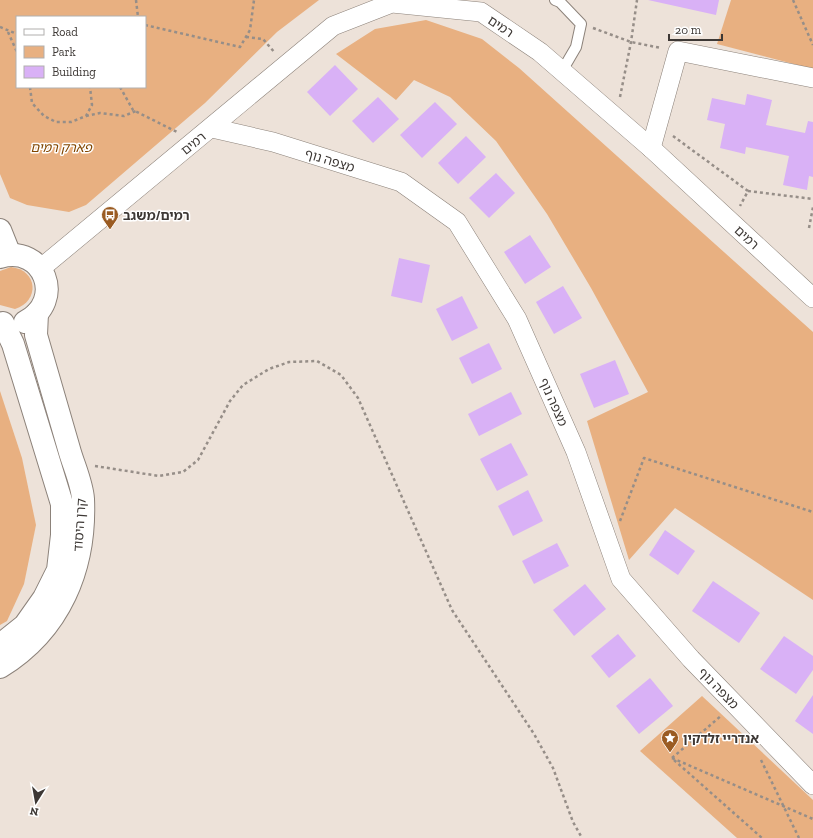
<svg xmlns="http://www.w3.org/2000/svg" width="813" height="838" viewBox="0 0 813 838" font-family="'Zilla Slab','Noto Sans Hebrew',serif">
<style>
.green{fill:#e8b081;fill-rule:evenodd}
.building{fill:#d9b1f6}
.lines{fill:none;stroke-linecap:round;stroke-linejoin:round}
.service-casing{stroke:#8c827a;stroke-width:12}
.minor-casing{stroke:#8c827a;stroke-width:20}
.tertiary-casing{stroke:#8c827a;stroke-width:24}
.path{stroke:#968e88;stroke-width:2.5;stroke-dasharray:3 3;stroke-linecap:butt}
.service{stroke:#fff;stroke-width:10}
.minor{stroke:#fff;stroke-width:19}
.tertiary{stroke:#fff;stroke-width:22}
.labels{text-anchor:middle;stroke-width:3;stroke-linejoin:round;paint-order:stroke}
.street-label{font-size:13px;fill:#3d3835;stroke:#fff}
.park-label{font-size:13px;font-style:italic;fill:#814600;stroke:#fff}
.poi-label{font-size:13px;font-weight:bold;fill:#3d3835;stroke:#fff;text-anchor:start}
</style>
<rect width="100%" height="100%" fill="#ede2d9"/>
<g class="green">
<path d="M0,0H319L277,32L205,103L86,205L69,212L27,205L10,198L0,174ZM17,17H145V87H17Z"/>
<polygon points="731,0 813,0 813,69 717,44"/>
<polygon points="426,20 482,39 519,68 813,332 813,600 675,508 629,560 587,421 648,392 591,288 547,214 496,141 450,97 414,80 396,100 336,54 375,29"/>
<path d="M11,267C38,270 40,301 15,309L0,305V271Z"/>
<polygon points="0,391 22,458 36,525 24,584 7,621 0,625"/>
<polygon points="702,696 813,800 813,838 737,838 640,751"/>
</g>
<g class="building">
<polygon points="648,0 719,0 716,15"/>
<polygon points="335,65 358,89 330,116 307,92"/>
<polygon points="747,94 772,100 766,125 805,133 808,121 813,122 813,177 809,176 807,190 783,185 789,156 746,147 745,154 720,148 725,124 707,120 712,98 745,105"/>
<polygon points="378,97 399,119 373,143 352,121"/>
<polygon points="435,102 457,124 422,158 400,135"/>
<polygon points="466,136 486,157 458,184 438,163"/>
<polygon points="496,173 515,193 489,218 469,198"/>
<polygon points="530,235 551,267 525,284 504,252"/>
<polygon points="399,258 430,265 422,303 391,296"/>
<polygon points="563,286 582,318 554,334 536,302"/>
<polygon points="462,296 478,328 452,341 436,309"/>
<polygon points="489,343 502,369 472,384 459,358"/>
<polygon points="615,360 629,394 594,408 580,374"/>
<polygon points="511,392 522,414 479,436 468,414"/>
<polygon points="511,443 528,475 497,491 480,459"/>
<polygon points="528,490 543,521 513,536 498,506"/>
<polygon points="665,530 695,551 678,575 649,555"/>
<polygon points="557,543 569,566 534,584 522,561"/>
<polygon points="713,581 760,613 739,643 692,611"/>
<polygon points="585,584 606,609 574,636 553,610"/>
<polygon points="618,634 636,656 609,678 591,656"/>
<polygon points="784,636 813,656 813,670 796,694 760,669"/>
<polygon points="650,678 673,706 639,734 616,706"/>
<polygon points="813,695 813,734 795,721"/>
</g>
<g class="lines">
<defs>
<polyline id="service" points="555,0 560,2 581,24 576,47 562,71"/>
<g id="minor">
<polyline points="212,128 273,142 401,182 457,222 517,319 576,452 621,579 691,659 813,785"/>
<polyline points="651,148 678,51 813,78"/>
<polyline points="40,269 333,26 392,3 481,12 540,52 651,148 813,298"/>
</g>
<g id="tertiary">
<polyline points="0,230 10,255"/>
<path d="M0,257C44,244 66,301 25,322"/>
<polyline points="0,645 25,625 44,598 58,570 62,535 62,504 13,344 3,323"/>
<path d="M0,667C60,630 86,568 83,499C82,483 73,464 69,449C58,411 47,373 36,335L37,313"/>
</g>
</defs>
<use href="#service" class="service-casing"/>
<use href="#minor" class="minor-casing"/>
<use href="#tertiary" class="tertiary-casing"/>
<g class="path">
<polyline points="136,0 138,17"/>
<polyline points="793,0 813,45"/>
<polyline points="145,25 240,47 250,30 254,0"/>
<polyline points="0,27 17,34"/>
<polyline points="593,28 631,42 661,48"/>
<polyline points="8,32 17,52"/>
<polyline points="246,37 263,39 275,53"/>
<polyline points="30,87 32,103 44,116 56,122 71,122 86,116 92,105 90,87"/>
<polyline points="120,87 133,110 177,132"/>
<polyline points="620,97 631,42 637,0"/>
<polyline points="86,116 100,113 124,116 136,111"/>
<polyline points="673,136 748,191 740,206"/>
<polyline points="748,191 813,199"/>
<polyline points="809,228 813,207"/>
<polyline points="95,466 159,476 183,472 198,460 230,401 243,385 269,369 289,362 317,361 341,375 358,398 452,610 534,734 553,768 573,822 582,838"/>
<polyline points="620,521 644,458 813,512"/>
<polyline points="672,758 722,715"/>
<polyline points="672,758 813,819"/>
<polyline points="674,760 762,838"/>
<polyline points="761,760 799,838"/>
</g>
<use href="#service" class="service"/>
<use href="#minor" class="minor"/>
<use href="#tertiary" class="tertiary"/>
</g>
<defs>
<symbol id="bus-pin" viewBox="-11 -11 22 30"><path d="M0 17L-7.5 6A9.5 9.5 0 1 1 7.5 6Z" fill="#9a5b22" stroke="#fff"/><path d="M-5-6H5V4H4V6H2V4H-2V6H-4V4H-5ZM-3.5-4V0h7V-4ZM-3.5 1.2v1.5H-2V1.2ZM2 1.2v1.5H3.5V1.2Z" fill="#fff"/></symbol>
<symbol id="sight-pin" viewBox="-11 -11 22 30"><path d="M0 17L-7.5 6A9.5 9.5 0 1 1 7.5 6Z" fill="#9a5b22" stroke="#fff"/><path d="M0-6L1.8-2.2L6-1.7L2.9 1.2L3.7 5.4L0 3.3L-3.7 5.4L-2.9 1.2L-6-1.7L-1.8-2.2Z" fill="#fff"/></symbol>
</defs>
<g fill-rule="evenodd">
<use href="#bus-pin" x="100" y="205" width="20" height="27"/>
<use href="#sight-pin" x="660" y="728" width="20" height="27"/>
</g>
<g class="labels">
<g class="street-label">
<text transform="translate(501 26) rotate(34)" y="5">רמים</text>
<text transform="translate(193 143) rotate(-39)" y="5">רמים</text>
<text transform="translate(330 160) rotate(17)" y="5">מצפה נוף</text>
<text transform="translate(747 237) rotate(43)" y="5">רמים</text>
<text transform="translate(554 402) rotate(66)" y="5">מצפה נוף</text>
<text transform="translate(79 525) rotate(-86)" y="5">קרן היסוד</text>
<text transform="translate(719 688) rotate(46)" y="5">מצפה נוף</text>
</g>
<g class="park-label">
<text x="61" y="152">פארק רמים</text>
</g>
<g class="poi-label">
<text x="123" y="220">רמים/משגב</text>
<text x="683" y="743">אנדריי זלדקין</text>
</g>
</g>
<rect x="16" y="16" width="130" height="72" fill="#ffffff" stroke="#b1afae"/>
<rect x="24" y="29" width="20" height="6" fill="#ffffff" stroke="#b1afae"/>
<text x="52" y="36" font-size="12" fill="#3d3835">Road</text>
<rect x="24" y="46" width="20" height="12" fill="#e8b081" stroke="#b1afae"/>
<text x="52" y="56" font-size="12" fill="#3d3835">Park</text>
<rect x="24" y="66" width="20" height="12" fill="#d9b1f6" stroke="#b1afae"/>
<text x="52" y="76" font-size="12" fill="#3d3835">Building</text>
<g transform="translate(36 802) rotate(191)" stroke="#ffffff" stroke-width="3" paint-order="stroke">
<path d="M0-3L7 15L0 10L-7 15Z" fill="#3d3835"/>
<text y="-6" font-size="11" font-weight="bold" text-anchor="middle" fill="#3d3835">N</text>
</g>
<path d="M669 34v6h53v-6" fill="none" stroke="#3d3835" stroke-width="2"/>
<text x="675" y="34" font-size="12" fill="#3d3835" stroke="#ffffff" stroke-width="3" paint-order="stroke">20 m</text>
</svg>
